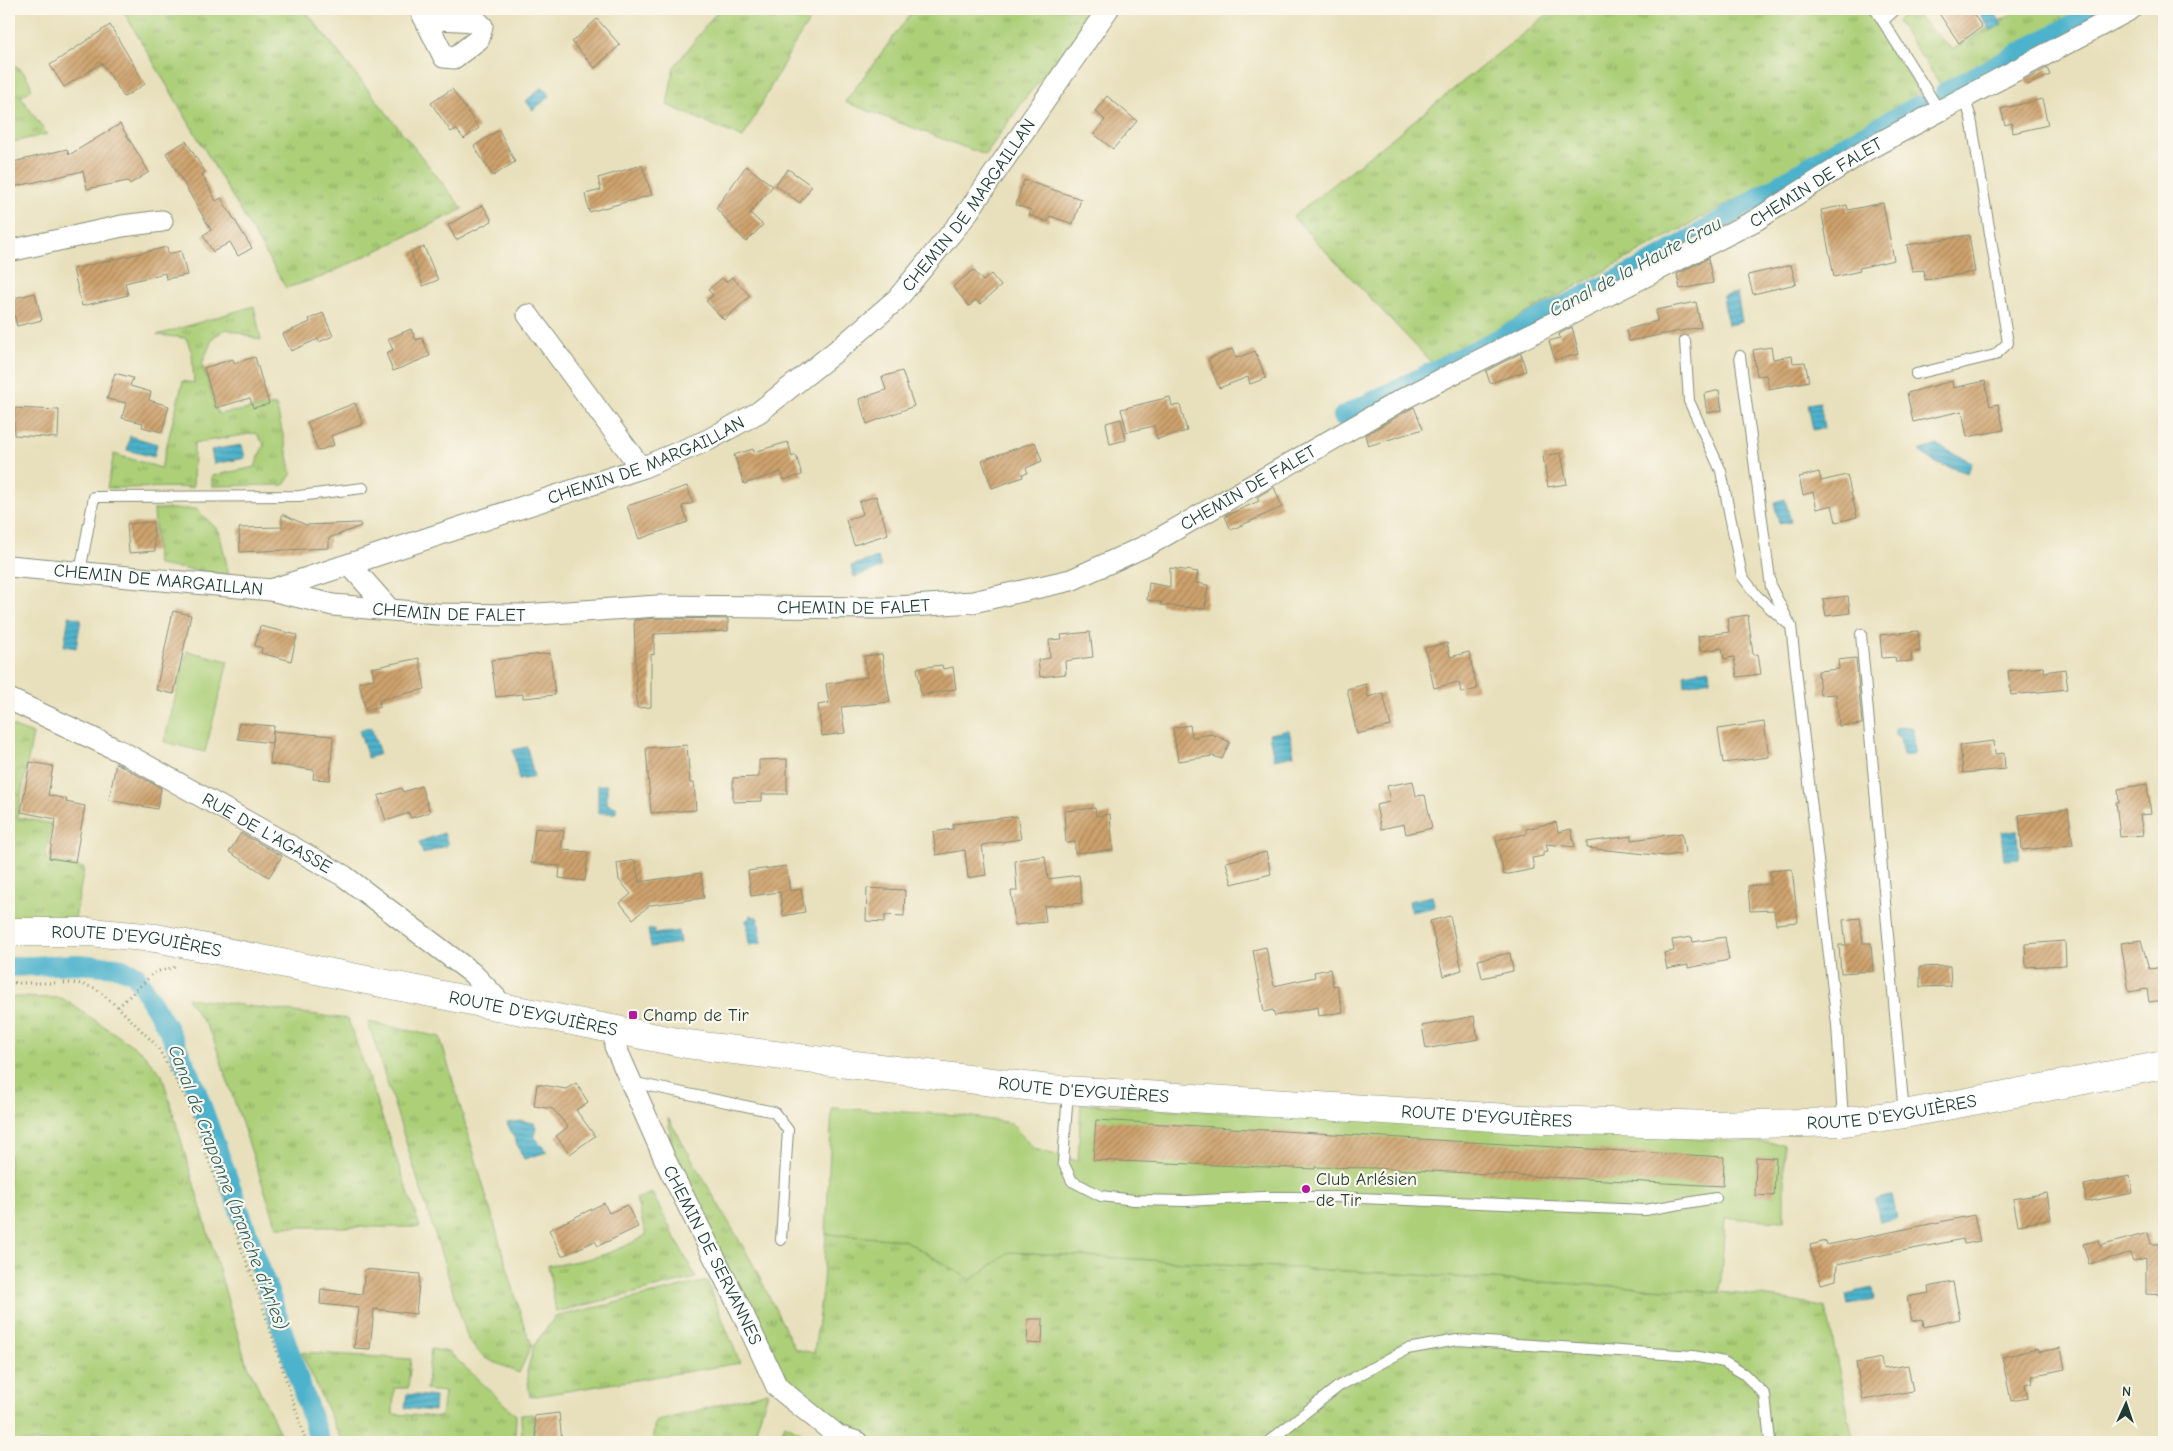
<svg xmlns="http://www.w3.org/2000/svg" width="2173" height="1451" viewBox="0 0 2173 1451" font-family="'Comic Neue',sans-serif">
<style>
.grass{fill:url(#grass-tufts);stroke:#668656}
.garden{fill:#accf78;stroke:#668656}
.water{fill:url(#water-rules);stroke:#367880}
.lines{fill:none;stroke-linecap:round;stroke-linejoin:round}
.canal{stroke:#4db2cc;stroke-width:20}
.building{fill:url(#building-hatch)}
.lane-casing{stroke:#848e78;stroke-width:12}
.street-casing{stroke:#848e78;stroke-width:23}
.secondary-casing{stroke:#848e78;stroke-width:29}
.path{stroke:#848e78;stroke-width:3;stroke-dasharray:1 4;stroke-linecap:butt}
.lane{stroke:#fff;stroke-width:10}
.street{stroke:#fff;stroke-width:21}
.secondary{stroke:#fff;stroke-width:28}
.poi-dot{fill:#b5179e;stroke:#fbf7ec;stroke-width:2}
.labels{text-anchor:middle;stroke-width:4.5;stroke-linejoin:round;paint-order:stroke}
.street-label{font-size:18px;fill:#1f3d34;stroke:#fbf7ec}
.poi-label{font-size:18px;fill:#1f3d34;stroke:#fbf7ec;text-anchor:start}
.water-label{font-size:19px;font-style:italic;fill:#2d6062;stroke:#fbf7ec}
</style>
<defs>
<pattern id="grass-tufts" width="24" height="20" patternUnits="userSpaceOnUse" patternTransform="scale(1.25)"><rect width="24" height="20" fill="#accf78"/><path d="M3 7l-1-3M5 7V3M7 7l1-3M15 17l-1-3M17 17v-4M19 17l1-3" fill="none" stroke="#8ba963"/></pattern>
<pattern id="water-rules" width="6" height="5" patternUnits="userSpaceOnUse" patternTransform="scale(1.25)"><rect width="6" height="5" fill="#4db2cc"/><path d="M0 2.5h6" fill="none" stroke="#3f92a6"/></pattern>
<pattern id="building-hatch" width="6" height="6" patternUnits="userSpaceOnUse" patternTransform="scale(1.25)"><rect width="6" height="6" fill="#cea26d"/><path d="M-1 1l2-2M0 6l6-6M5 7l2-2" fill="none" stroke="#a7855a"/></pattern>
</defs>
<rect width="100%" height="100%" fill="#fbf7ec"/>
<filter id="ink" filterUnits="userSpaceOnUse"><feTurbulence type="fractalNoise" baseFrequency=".02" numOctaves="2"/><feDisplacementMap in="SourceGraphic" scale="10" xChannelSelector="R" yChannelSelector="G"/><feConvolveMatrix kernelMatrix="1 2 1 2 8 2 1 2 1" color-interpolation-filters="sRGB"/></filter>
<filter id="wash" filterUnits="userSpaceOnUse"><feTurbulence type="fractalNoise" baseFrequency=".0096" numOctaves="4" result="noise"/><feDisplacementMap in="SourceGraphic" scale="20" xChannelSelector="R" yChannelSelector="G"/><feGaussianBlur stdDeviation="1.12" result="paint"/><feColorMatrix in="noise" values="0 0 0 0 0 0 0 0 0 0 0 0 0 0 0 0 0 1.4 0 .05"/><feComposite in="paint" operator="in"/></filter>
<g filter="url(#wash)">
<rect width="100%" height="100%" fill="#e8e0bc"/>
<g class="grass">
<polygon points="122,9 304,9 463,209 322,277 286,288"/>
<polygon points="719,9 817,9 793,46 743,138 667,105 674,67"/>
<polygon points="914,9 1098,9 1026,97 985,155 845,102"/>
<polygon points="1554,9 1868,9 1922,98 1433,364 1293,217"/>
<polygon points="1910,9 1952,49 2012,14 2009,9 2090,9 1941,85 1897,21"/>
<path d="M9,63C23,68 27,75 32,89L21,97L47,134L9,143Z"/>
<polygon points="254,306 261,340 227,329 213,337 202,364 218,414 276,405 292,473 284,485 212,486 212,476 255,467 264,444 256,433 194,443 193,487 107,488 114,454 161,468 183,381 194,383 192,353 186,338 157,335"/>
<polygon points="154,509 196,509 219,531 229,575 157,565"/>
<polygon points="9,725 33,734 17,817 52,824 45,859 84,868 75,919 9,919"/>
<polygon points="9,997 62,998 142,1052 162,1075 245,1359 284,1442 9,1442"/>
<polygon points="187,998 348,1019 420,1227 277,1227 212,1035"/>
<polygon points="368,1022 440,1037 525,1329 532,1344 519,1373 485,1358 469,1342"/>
<polygon points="668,1118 753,1264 795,1349 814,1353 823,1283 826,1234 904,1240 971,1280 1010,1252 1720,1292 1777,1298 1826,1308 1854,1442 882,1442 838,1426 793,1387 769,1349 674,1161"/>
<path d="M652,1193L696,1278L556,1312L548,1265C587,1261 612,1255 646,1235L636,1199Z"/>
<polygon points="707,1281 740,1363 530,1397 527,1372 534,1345 555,1317"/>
<polygon points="431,1349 449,1352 516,1415 515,1442 342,1442 301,1352 411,1359 408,1388 394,1388 393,1414 441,1417 444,1392 426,1390"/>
<polygon points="768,1392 752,1442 652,1442 655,1422"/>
<polygon points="533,1414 535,1442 522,1442 521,1415"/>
<polygon points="785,1424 820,1442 777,1442"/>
</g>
<g class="garden">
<polygon points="187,651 228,661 205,752 164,742"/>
<polygon points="1081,1104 1784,1144 1784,1221 1725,1218 1720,1292 1010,1252 971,1280 904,1240 826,1234 832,1108 959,1115 1011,1123 1034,1149 1078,1161"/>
</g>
<g class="water">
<polygon points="1977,9 1992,9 2002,24 1991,31"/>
<polygon points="542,87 550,96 533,110 526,101"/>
<polygon points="1737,293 1742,322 1728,325 1723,296"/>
<polygon points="1820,402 1824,428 1813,430 1808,404"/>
<polygon points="130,436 157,444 154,457 127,450"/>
<polygon points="242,445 245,458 214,464 211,450"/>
<polygon points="1937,445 1972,462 1968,473 1934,462 1919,451"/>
<polygon points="1785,499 1791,522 1779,524 1774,502"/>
<polygon points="878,557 881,568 854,577 851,566"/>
<polygon points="69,616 81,619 76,648 64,646"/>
<polygon points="1709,669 1710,680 1685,685 1684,674"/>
<polygon points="371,727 380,754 368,758 359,730"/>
<polygon points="1910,727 1913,728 1915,752 1913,755 1903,756 1900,738 1895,735 1895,728"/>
<polygon points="1289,730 1294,755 1274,759 1269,734"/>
<polygon points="527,747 534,777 519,780 513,750"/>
<polygon points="598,785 607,785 607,804 616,807 616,813 598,813"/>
<polygon points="2017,830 2019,859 2004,860 2001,832"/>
<polygon points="444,833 448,845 423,854 419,842"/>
<polygon points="1432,896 1435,907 1411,912 1409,901"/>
<polygon points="750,915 758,918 762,943 749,945 746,920 749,919"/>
<polygon points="654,929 655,934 678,931 680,943 651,947 648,930"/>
<polygon points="522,1121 534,1123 536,1127 534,1137 547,1152 524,1159 507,1123"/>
<polygon points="1892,1195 1897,1218 1880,1222 1875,1200"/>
<polygon points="1872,1288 1874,1300 1848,1305 1846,1294"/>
<polygon points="407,1394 435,1397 434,1411 405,1408"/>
</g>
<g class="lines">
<g class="canal">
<polyline points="1945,92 2102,9"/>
<polyline points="1343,416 1654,261 1844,145 1919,105"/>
<polyline points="9,967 76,964 117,967 135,974 168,1029 191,1076 280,1323 320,1442"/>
</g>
</g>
<g id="blocks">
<g class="building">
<polygon points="1936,9 1970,9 1982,27 1959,43"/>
<polygon points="597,19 620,45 595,68 572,42"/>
<polygon points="110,25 145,84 124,97 102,63 64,87 50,65"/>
<polygon points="2047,68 2050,75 2028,85 2025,80"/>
<polygon points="452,89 479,128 464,139 456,129 451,132 431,103"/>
<polygon points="1107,96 1137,121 1113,149 1094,134 1105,120 1095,111"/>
<polygon points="2042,99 2048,125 2013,133 2012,123 2005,125 2001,109"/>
<polygon points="120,124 149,172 130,184 128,181 87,189 83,171 9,188 9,163 67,149 69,155"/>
<polygon points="499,130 515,162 493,176 474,146"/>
<polygon points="186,141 205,172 202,174 216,201 221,198 252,248 238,256 230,242 213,252 203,235 211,230 166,153"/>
<polygon points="642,165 652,195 589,212 585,194 601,190 598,178"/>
<polygon points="746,166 773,186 750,213 763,225 746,242 716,208"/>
<polygon points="788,169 812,186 800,203 775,185"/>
<polygon points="1024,180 1081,199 1073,224 1050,216 1048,222 1029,215 1031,210 1016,205"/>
<polygon points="1883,203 1894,260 1859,268 1860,271 1834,277 1821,210 1847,205 1848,210"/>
<polygon points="483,205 492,221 456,240 448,225"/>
<polygon points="1969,235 1975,272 1925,280 1924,270 1912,271 1907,245"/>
<polygon points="167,247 168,254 181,251 187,275 166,279 165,273 125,283 128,295 82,306 73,269"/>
<polygon points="424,247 438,280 423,286 411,252"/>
<polygon points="1708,258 1713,283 1680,289 1677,274"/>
<polygon points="1791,265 1796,284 1753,294 1748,275"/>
<polygon points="973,270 983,281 991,274 1001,286 980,304 976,300 969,306 953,287"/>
<polygon points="732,277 750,296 724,320 706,301 713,295 708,290 722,278 726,282"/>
<polygon points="35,293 42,320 17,326 10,299"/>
<polygon points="1696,302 1701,327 1629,341 1626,330 1657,321 1656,310"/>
<polygon points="323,313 333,336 319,342 318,339 291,351 283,334 310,322 309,319"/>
<polygon points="1572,327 1579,354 1555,360 1549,341 1560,338 1559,334"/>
<polygon points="411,329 416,340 422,338 430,356 393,371 386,353 393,350 388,339"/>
<polygon points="1771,347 1773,359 1792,356 1793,363 1805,362 1809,381 1769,389 1766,375 1757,376 1753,350"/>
<polygon points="1232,349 1236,358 1255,351 1266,378 1250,384 1248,377 1219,388 1208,359"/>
<polygon points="1521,353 1526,371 1490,383 1486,371"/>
<polygon points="255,357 269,404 253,408 250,398 216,408 204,368 233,359 234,363"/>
<polygon points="902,371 914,406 867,424 859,399 886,390 882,377"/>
<polygon points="115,373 133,378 130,386 151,392 149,400 169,406 162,432 142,427 143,423 122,418 126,403 107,399"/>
<polygon points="1952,381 1953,388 1985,381 1990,406 1998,404 2004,430 1967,437 1962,411 1913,422 1907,393"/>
<polygon points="1719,390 1722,410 1707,413 1704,394"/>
<polygon points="1170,397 1172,406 1180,405 1187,431 1157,439 1154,426 1127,432 1121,409"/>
<polygon points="355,403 363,424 331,436 334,445 318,451 307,422"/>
<polygon points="1414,407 1423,429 1368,446 1365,435"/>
<polygon points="14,408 59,410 58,438 14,435"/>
<polygon points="1121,419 1126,440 1110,444 1106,423"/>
<polygon points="788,442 792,457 796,455 802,475 784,480 781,472 744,484 734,455 753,449 754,452"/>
<polygon points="1035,442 1042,461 1026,468 1028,473 1022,474 1023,477 992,488 982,460"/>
<polygon points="1561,453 1567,484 1548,487 1543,456"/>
<polygon points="1819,472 1821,481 1847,475 1857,517 1836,522 1832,505 1817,509 1813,492 1803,495 1799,477"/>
<polygon points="687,486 693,503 682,506 688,522 639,539 627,506"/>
<polygon points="1274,487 1282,507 1231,530 1225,516 1259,501 1257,497"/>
<polygon points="876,496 888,534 854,545 846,520 863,514 859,502"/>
<polygon points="282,514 306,525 360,523 361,526 329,538 329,548 240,552 239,528 282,527"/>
<polygon points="153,522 155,551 129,553 127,524"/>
<polygon points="1170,568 1198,572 1196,583 1208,585 1205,609 1161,605 1161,602 1147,600 1149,583 1170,587"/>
<polygon points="1848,596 1850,613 1826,616 1823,599"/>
<polygon points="173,611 191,615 174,694 156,690"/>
<polygon points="1748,615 1753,655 1758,654 1761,674 1737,677 1734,657 1724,659 1722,648 1700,651 1698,636 1729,632 1727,618"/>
<polygon points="657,618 728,619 728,631 654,634 654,655 651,654 651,707 637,708 634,620"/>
<polygon points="260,626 297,635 291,661 261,653 262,648 255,646"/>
<polygon points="1918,631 1920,651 1911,652 1912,661 1896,662 1895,657 1882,658 1880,635"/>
<polygon points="1090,632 1093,657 1065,661 1066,674 1040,677 1038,660 1050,658 1049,640 1062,639 1061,635"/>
<polygon points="1447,643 1450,657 1469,652 1477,689 1461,693 1459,682 1434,688 1425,648"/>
<polygon points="550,653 555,695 523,698 523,694 496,697 491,660"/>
<polygon points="882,654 890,702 841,707 845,733 822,736 818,705 829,703 826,684 867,677 864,656"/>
<polygon points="419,658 425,689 379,700 380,707 366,711 359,682 374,679 372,668"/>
<polygon points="1856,658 1862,724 1839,726 1836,694 1820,695 1818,671 1839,669 1838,660"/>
<polygon points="942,665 943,669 953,667 956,689 921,695 917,668"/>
<polygon points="2043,667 2044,672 2065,669 2068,689 2011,695 2008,671"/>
<polygon points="1366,684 1368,697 1383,693 1391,726 1357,734 1347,689"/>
<polygon points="1764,722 1769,757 1723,763 1718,729"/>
<polygon points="239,723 274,726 272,743 238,739"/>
<polygon points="1190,725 1192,737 1212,734 1230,742 1222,759 1213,756 1178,761 1173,728"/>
<polygon points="273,731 333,736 330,780 313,779 314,770 270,764"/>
<polygon points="1994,741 1995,754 2004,753 2005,769 1963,773 1960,745"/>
<polygon points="687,745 690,783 694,783 696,810 651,813 646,748"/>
<polygon points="787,759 787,794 762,794 762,801 733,802 733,778 759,777 759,760"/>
<polygon points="30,762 53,766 48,795 67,799 66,802 85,806 75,862 49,858 56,819 21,812"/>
<polygon points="116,763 161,788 157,809 109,800"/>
<polygon points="1413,781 1416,796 1425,795 1432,828 1406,834 1404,824 1381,829 1376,805 1390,802 1387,786"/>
<polygon points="2147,784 2151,814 2140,815 2143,835 2120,837 2116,802 2119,802 2118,789"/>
<polygon points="421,786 430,812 411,818 409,813 386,821 378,796 401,788 403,792"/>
<polygon points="1095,808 1096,816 1110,814 1113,850 1075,853 1075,842 1066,843 1064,811"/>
<polygon points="2068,809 2073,845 2022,850 2019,815"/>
<polygon points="1017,816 1021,839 982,845 986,875 968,878 965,850 936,855 933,832 953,829 953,824"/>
<polygon points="1556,822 1558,832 1571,829 1575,847 1546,844 1548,851 1543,852 1543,856 1532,858 1534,869 1504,875 1496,840 1526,834 1526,829"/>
<polygon points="535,828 564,831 561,850 588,852 585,881 559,878 560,866 531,863"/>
<polygon points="241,833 282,856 269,877 229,852"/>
<polygon points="1682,833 1685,853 1666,856 1587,848 1587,842 1632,836 1632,840"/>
<polygon points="1266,852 1271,874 1232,884 1226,862"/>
<polygon points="1045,856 1048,879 1079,875 1082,903 1044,906 1046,922 1015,925 1011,891 1017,891 1015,860"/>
<polygon points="635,860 639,882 701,873 704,898 650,905 633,919 620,903 631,894 619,880 617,863"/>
<polygon points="786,866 790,891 801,889 805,912 783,916 780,892 751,896 748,871"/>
<polygon points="1792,869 1798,922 1776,924 1774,910 1750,911 1748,886 1771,884 1770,871"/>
<polygon points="867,888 905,890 904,916 885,915 885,922 866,921"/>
<polygon points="1450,916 1462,970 1443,976 1430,921"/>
<polygon points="1860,918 1863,943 1871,943 1873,971 1841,973 1839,945 1846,945 1843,920"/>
<polygon points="1692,937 1693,942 1725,937 1729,960 1688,968 1688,965 1667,969 1664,953 1674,951 1672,940"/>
<polygon points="2141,940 2149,969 2164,967 2164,1000 2149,1002 2147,989 2129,992 2121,943"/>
<polygon points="2065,941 2066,965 2026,967 2025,944"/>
<polygon points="1266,947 1274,986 1315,977 1314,972 1330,969 1333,986 1337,985 1343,1012 1319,1016 1318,1007 1275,1016 1273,1010 1264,1012 1253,950"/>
<polygon points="1510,953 1513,971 1482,978 1478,960"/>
<polygon points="1950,966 1951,986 1920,987 1920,967"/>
<polygon points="1474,1016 1478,1039 1426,1049 1422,1026"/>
<polygon points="576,1083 588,1102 576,1110 595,1136 570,1154 556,1136 568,1127 553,1109 534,1106 537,1084 566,1089"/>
<polygon points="1096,1120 1724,1157 1723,1186 1372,1168 1315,1167 1315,1169 1093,1160"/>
<polygon points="1756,1157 1776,1158 1774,1196 1755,1195"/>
<polygon points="2130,1176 2133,1193 2086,1202 2084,1185"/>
<polygon points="2047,1193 2051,1219 2018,1225 2013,1199"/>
<polygon points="604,1203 609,1213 627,1205 638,1227 598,1246 595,1241 562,1256 549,1230"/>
<polygon points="1974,1215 1980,1241 1964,1244 1963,1239 1837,1264 1836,1280 1821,1284 1810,1245 1826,1241 1827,1245"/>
<polygon points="2148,1233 2151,1244 2164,1244 2164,1295 2146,1294 2146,1258 2133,1261 2130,1253 2089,1264 2083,1244 2099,1240 2100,1246"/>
<polygon points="365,1269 420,1274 416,1314 374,1309 370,1349 354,1348 359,1308 320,1304 321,1289 362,1294"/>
<polygon points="1953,1282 1960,1319 1924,1327 1923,1319 1912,1321 1907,1297 1929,1293 1928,1287"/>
<polygon points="1028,1319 1043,1319 1042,1344 1027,1343"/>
<polygon points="2061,1348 2065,1369 2032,1376 2033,1382 2025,1384 2028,1398 2011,1401 2002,1357 2037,1349 2038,1352"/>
<polygon points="1881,1358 1883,1369 1908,1365 1913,1391 1863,1400 1856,1363"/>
<polygon points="559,1413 562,1442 537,1442 534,1416"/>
</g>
</g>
</g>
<g filter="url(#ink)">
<use href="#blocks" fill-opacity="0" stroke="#848e78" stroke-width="1"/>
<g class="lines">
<defs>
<g id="lane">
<polyline points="1875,9 1939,110"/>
<polyline points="1883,21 1896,9"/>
<polyline points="1685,341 1689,401 1721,471 1742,576 1757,596 1787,623"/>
<polyline points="1740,356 1771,587 1791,626 1837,1025 1843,1120"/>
<polyline points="1916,374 1995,355 2008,343 1971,118 1964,97"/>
<polyline points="80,572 94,497 299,496 363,488"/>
<polyline points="1861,634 1904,1114"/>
<polyline points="631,1082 774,1112 788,1130 781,1240"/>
<polyline points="1068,1091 1063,1162 1072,1181 1101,1196 1134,1200 1186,1201 1262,1197 1336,1197 1645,1210 1716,1198"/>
<polyline points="1268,1442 1339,1386 1407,1349 1457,1340 1693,1356 1724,1362 1744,1374 1765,1395 1770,1442"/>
</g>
<g id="street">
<polyline points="420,9 444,57 454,58 479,39 482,26 477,21 439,19 424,14"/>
<polyline points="9,251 122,226 162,221"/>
<polyline points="528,315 641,468"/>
<polyline points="350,565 389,609"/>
<path id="s1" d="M9,566L271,590L641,468L708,440L759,412L845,344L897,299L963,219L1108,9"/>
<path id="s2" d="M271,590L333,605L437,614L523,615L657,606L882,608L973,602L1071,580L1150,544L1401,400L1756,220L1866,150L2131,9"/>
<path id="s3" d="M9,699L124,753L344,876L472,973L496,998L500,1006"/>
<path id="s4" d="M617,1029L615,1046L668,1166L742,1312L777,1387L838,1436L857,1442"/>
</g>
<g id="secondary">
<path id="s5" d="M9,932H89L156,938L687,1044L726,1049L1050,1089L1541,1120L1713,1125L1843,1122L1904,1114L2164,1065"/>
</g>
</defs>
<use href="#lane" class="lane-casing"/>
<use href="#street" class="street-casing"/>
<use href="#secondary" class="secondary-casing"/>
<g class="path">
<polyline points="9,983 77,983 95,988 118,1007 157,1046 185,1097 259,1295 306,1442"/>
<polyline points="118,1007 155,972 176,967"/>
</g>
<use href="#lane" class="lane"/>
<use href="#street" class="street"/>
<use href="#secondary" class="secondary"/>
</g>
</g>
<g class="poi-dot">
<rect x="628" y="1010" width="10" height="10" rx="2.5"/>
<circle cx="1306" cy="1189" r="5"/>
</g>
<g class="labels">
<g class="street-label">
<text dy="6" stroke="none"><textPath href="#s2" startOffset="1650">CHEMIN DE FALET</textPath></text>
<text dy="6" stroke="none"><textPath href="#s1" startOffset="1080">CHEMIN DE MARGAILLAN</textPath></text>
<text dy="6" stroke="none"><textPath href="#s1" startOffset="660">CHEMIN DE MARGAILLAN</textPath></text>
<text dy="6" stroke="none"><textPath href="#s2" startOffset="1005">CHEMIN DE FALET</textPath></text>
<text dy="6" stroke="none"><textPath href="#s1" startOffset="150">CHEMIN DE MARGAILLAN</textPath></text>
<text dy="6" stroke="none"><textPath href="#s2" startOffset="585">CHEMIN DE FALET</textPath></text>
<text dy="6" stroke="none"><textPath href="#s2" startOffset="180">CHEMIN DE FALET</textPath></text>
<text dy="6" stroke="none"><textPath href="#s3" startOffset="291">RUE DE L'AGASSE</textPath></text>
<text dy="6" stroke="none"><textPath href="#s5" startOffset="128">ROUTE D'EYGUIÈRES</textPath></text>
<text dy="6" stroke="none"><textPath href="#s5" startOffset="532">ROUTE D'EYGUIÈRES</textPath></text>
<text dy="6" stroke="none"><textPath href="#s5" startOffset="1088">ROUTE D'EYGUIÈRES</textPath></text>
<text dy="6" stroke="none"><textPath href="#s5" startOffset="1898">ROUTE D'EYGUIÈRES</textPath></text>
<text dy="6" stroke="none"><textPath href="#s5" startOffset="1492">ROUTE D'EYGUIÈRES</textPath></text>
<text dy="6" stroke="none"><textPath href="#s4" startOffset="248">CHEMIN DE SERVANNES</textPath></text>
</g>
<g class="poi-label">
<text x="643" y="1021">Champ de Tir</text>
<text x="1316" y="1185">Club Arlésien<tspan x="1316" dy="21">de Tir</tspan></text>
</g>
<g class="water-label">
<text transform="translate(1635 266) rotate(-28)" y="7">Canal de la Haute Crau</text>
<text transform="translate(229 1187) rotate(69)" y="7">Canal de Craponne (branche d'Arles)</text>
</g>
</g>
<rect width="2173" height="1451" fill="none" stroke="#fbf7ec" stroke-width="30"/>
<g transform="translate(2126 1404) rotate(3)" stroke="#fbf7ec" stroke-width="4" paint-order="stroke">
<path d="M0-4L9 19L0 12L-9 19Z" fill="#1f3d34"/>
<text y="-8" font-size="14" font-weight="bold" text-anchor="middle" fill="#1f3d34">N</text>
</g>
</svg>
